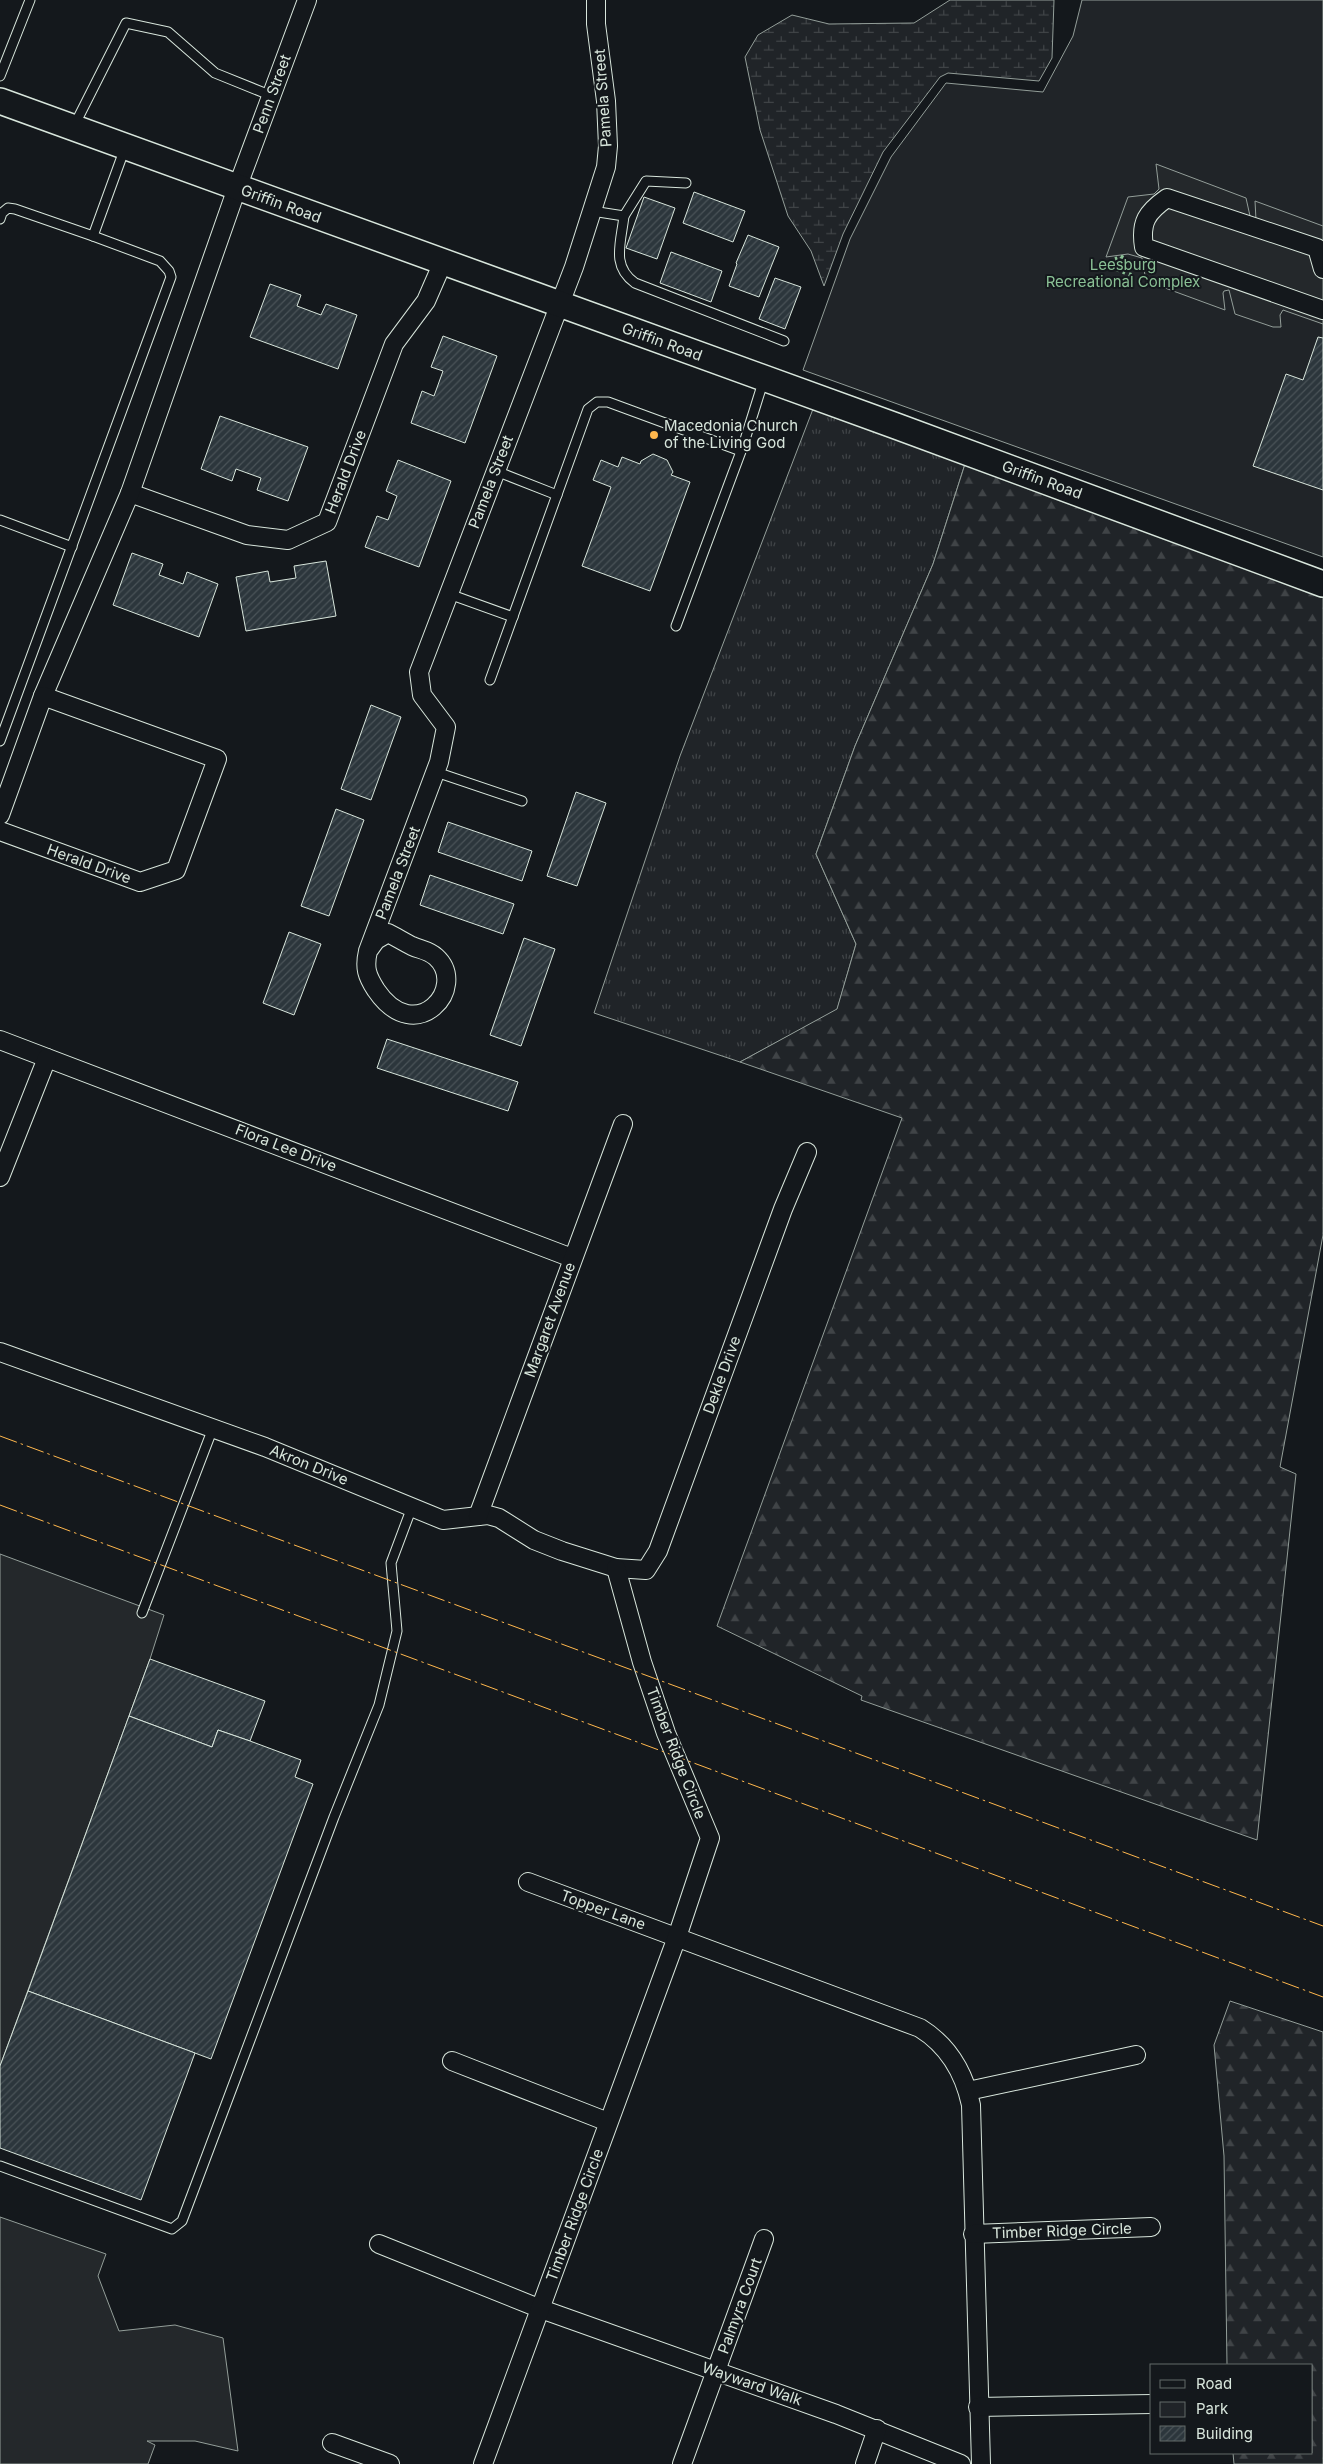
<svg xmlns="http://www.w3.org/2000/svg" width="1323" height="2464" viewBox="0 0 1323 2464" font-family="Inter,sans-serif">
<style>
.grass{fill:url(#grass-tufts);stroke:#939e99}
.forest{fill:url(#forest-firs);stroke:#939e99}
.wetland{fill:url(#wetland-marsh);stroke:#939e99}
.park{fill:#202428;stroke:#939e99}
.parking{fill:#24282b;stroke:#939e99}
.building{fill:url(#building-hatch);stroke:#d8e6dc}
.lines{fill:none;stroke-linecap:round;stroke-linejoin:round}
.lane-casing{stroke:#d8e6dc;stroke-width:11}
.street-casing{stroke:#d8e6dc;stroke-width:20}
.secondary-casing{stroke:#d8e6dc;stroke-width:28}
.lane{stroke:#14181c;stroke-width:9}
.street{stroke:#14181c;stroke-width:18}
.secondary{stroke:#14181c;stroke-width:25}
.hedge{stroke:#8ac095;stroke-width:4;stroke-dasharray:2.5 4;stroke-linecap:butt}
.power{stroke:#ffb74d;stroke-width:1;stroke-dasharray:18 4 2.5 4;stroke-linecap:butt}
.poi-dot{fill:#ffb74d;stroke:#14181c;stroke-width:2}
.labels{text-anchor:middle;stroke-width:4;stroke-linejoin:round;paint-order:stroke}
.street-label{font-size:15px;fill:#d8e6dc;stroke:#14181c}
.park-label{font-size:15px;fill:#8ac095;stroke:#14181c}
.poi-label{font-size:15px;fill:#d8e6dc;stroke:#14181c;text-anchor:start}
</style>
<defs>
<pattern id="grass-tufts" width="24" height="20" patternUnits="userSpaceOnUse" patternTransform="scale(1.25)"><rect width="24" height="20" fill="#202428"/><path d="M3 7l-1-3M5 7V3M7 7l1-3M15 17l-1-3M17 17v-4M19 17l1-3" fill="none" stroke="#404447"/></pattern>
<pattern id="forest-firs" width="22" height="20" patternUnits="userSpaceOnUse" patternTransform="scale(1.25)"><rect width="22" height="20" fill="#202428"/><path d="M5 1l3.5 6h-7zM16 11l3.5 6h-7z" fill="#404447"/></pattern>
<pattern id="wetland-marsh" width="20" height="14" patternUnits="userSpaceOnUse" patternTransform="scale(1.25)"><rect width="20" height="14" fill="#202428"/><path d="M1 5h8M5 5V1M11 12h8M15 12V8" fill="none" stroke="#404447"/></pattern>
<pattern id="building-hatch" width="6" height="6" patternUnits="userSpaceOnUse" patternTransform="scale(1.25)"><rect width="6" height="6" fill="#2c363c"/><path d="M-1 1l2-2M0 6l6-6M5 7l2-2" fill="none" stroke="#4a5358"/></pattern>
</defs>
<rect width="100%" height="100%" fill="#14181c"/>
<polygon class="grass" points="813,409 965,464 933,564 855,746 816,854 856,944 837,1010 740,1062 594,1013 680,756"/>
<g class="forest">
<polygon points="965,464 1323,596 1323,1235 1280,1467 1296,1474 1257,1840 861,1700 862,1696 717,1626 902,1118 740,1062 837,1009 856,944 816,854 855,746 933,564"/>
<polygon points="1230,2001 1323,2032 1323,2464 1234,2464 1233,2453 1312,2453 1312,2365 1227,2365 1224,2156 1214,2045"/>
</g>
<polygon class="wetland" points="950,0 1054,0 1052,58 1039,81 948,73 940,77 883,152 843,234 824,286 811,251 788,216 760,130 745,57 758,35 792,15 829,24 914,23"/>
<polygon class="park" points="1082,0 1323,0 1323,557 803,370 850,239 891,157 946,83 1043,92 1073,36"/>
<g class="parking">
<polygon points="1156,164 1246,198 1250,216 1256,220 1255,201 1323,226 1323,324 1283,310 1280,315 1281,327 1273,327 1235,314 1229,290 1224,291 1223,293 1225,310 1146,281 1142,258 1128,254 1106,257 1128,197 1154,194 1159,189"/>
<polygon points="0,1554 164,1615 150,1659 0,2066"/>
<polygon points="0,2217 106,2254 98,2276 119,2331 175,2325 223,2338 238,2451 195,2441 147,2441 155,2445 148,2464 0,2464"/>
</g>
<g class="building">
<polygon points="694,192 745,211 733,242 683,223"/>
<polygon points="644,197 675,208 657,259 626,248"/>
<polygon points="748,235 779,247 759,297 729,286 737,264 736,263"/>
<polygon points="671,252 722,271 711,302 660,283"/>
<polygon points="775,278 801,287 785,329 759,319"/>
<polygon points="270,284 301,295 297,306 321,315 326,304 357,315 338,369 250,337"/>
<polygon points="443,336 497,356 465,443 411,423 422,391 434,396 443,371 431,367"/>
<polygon points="1318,337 1323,338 1323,490 1253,466 1286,374 1303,380"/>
<polygon points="220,416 308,447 288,501 257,490 261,478 236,469 232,481 201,469"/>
<polygon points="653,454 667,460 673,472 671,475 690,482 650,591 582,566 611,487 593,480 601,460 618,467 622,457 640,464 641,461"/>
<polygon points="398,460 451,481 419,567 365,547 377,516 388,520 397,496 386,491"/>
<polygon points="132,553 163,564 159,575 183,584 187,572 218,584 199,637 113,605"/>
<polygon points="326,561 336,616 246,631 236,577 268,571 270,582 296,578 294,566"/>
<polygon points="371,705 401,717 371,800 341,789"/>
<polygon points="576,792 606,803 577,886 547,876"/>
<polygon points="336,809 364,820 329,916 301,906"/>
<polygon points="448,822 532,851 522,881 438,852"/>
<polygon points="430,875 514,904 503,934 420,905"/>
<polygon points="289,932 321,944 294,1015 263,1003"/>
<polygon points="524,938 555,949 521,1046 490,1035"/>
<polygon points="387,1039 518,1082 508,1111 377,1068"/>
<polygon points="150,1659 265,1701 250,1741 218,1730 212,1747 129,1716"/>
<polygon points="129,1716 212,1747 218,1730 250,1741 301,1760 295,1777 313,1784 211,2059 28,1991"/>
<polygon points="28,1991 195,2053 141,2200 0,2148 0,2066"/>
</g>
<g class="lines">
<defs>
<g id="lane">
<polyline points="0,76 30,0"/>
<polyline points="74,126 126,23 168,32 215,73 272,96"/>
<polyline points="592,211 624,216 646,181 686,183"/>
<path d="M624,216C621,243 611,266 635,283L784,341"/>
<polyline points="0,219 2,213 8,208 15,209 93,236 125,148"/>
<polyline points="496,471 557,495"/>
<polyline points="0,520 72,547"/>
<polyline points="449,594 513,617"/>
<polyline points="676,626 743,446 764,379"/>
<polyline points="490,680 588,409 597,402 608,402 741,451"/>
<polyline points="0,741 171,277 169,271 160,261 93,236"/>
<polyline points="436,772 522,801"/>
<polyline points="142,1613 213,1428"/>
<polyline points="0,2166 172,2229 182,2221 334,1817 379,1705 397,1631 391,1563 412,1507"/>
</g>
<g id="street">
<path d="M1323,269L1317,248L1167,198C1147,212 1140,222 1144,247L1323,310"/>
<polyline points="130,493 247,535 288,540 327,522 394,344 426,301 443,262"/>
<polyline points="43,696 130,493 237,188 307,0"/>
<polyline points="0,815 43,696 217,759 176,870 140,882 0,831"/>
<path d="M368,951L376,940L388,933C396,937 404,942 412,946C421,950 428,950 436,957C469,987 416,1049 376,990C367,976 364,968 368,951L439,762L446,727L422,695L419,672L574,267L606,167L608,146L606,101L596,24V0"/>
<polyline points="0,1040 572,1258"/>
<polyline points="0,1177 47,1058"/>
<polyline points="0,1352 265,1447 443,1520 488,1515 499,1518 534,1540 562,1551 616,1568 646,1570 658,1551 783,1209 807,1152"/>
<polyline points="478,1516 623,1124"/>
<path d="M528,1882L920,2028C949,2046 964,2072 971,2105L981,2464"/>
<polyline points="452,2061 608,2122"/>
<polyline points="968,2091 1136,2055"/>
<polyline points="973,2234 1151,2227"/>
<polyline points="379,2244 541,2309 836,2414 961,2464"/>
<polyline points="978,2407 1152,2404"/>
<polyline points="332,2443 390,2464"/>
<polyline points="483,2464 677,1937 710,1838 666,1733 642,1662 616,1568"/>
<polyline points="682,2464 764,2239"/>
<polyline points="865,2464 877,2429"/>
</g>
<polyline id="secondary" points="0,101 896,426 1323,584"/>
</defs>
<use href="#lane" class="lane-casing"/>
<use href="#street" class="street-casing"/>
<use href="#secondary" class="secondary-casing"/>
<use href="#lane" class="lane"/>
<use href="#street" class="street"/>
<use href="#secondary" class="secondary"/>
<polyline class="hedge" points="1115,259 1122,257 1118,270 1134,276"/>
<g class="power">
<polyline points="0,1436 1323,1926"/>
<polyline points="0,1505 1323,1997"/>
</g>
</g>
<circle class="poi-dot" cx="654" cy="435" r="5"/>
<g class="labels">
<g class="street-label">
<text transform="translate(272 94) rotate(-70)" y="5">Penn Street</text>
<text transform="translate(603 98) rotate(-94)" y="5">Pamela Street</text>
<text transform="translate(281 204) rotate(20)" y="5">Griffin Road</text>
<text transform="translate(662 342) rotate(20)" y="5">Griffin Road</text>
<text transform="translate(346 472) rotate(-69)" y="5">Herald Drive</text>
<text transform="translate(1042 480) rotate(20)" y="5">Griffin Road</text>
<text transform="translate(491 482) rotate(-69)" y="5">Pamela Street</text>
<text transform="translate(89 864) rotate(20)" y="5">Herald Drive</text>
<text transform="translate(398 873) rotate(-69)" y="5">Pamela Street</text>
<text transform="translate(286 1148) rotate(21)" y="5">Flora Lee Drive</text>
<text transform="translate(550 1320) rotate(-70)" y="5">Margaret Avenue</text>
<text transform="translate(722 1375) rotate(-70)" y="5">Dekle Drive</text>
<text transform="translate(309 1465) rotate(22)" y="5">Akron Drive</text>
<text transform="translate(676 1753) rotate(69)" y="5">Timber Ridge Circle</text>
<text transform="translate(603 1910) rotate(20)" y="5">Topper Lane</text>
<text transform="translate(575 2215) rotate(-70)" y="5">Timber Ridge Circle</text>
<text transform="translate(1062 2231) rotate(-2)" y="5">Timber Ridge Circle</text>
<text transform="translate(740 2306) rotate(-70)" y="5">Palmyra Court</text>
<text transform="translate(752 2384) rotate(19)" y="5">Wayward Walk</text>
</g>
<g class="park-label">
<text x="1123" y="270">Leesburg<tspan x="1123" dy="17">Recreational Complex</tspan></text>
</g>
<g class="poi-label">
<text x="664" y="431">Macedonia Church<tspan x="664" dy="17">of the Living God</tspan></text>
</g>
</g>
<rect x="1150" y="2364" width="162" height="90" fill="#14181c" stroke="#626a69"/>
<rect x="1160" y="2380" width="25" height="8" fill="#14181c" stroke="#626a69"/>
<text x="1196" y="2389" font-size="15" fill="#d8e6dc">Road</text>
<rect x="1160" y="2402" width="25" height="15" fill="#202428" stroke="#626a69"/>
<text x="1196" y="2414" font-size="15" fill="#d8e6dc">Park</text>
<rect x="1160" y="2426" width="25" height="15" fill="url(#building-hatch)" stroke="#626a69"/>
<text x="1196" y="2439" font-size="15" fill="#d8e6dc">Building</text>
</svg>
